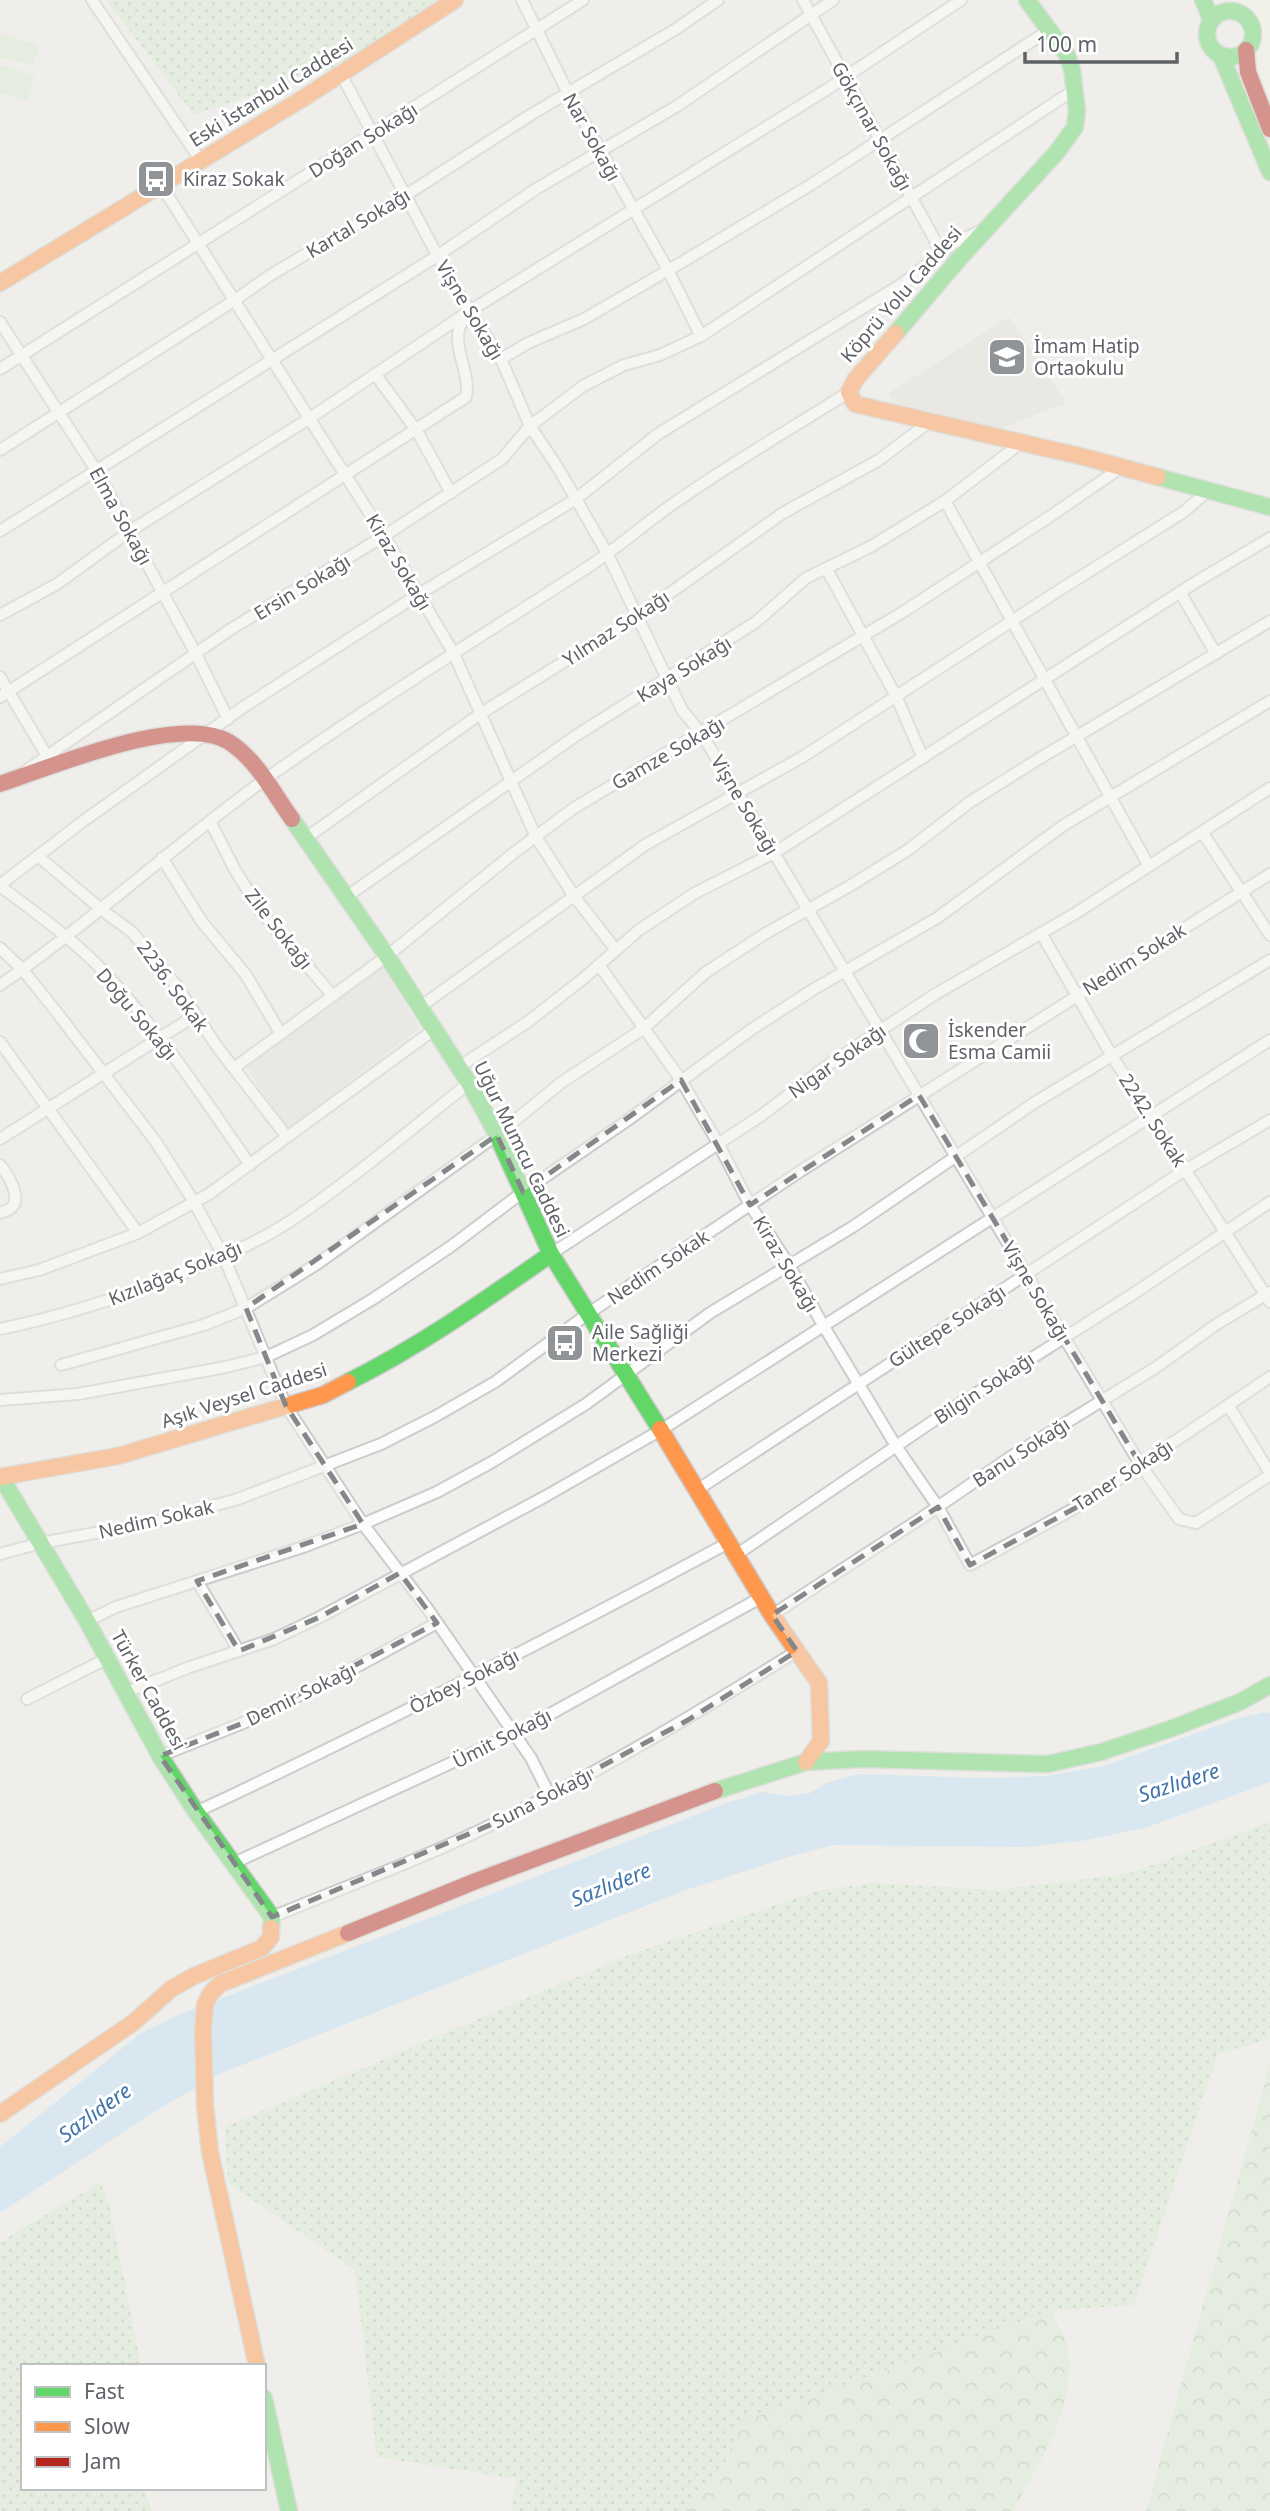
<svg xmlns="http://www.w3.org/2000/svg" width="1270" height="2511" viewBox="0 0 1270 2511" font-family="'Noto Sans',sans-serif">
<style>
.commercial{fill:#f7f3e4}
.education{fill:#e2e0da}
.grass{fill:url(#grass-dots)}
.forest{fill:url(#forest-crowns)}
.garden{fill:#d8ebd6}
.water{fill:#bfe0f9}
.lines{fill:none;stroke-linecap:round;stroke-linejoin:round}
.street-casing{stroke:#cbcccc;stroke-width:14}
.fast-casing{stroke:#cacacb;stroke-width:19}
.slow-casing{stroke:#cacacb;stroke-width:19}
.jam-casing{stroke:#cacacb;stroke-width:19}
.street{stroke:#fdfcfc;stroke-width:10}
.fast{stroke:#63d668;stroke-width:16}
.slow{stroke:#ff974d;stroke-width:16}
.jam{stroke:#b3261e;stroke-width:16}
.marked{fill:none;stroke:#84888a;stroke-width:5;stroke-dasharray:14 9;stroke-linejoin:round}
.labels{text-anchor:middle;stroke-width:6;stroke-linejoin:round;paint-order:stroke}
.street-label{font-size:19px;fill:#5f6368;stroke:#fff}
.poi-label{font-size:19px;fill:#5f6368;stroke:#fff;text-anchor:start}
.water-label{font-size:21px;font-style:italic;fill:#4174aa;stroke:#fff}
</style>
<defs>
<pattern id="grass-dots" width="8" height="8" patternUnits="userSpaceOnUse" patternTransform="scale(1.75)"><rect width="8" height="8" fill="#d8ebd6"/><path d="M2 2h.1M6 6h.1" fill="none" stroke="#b2c2b1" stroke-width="1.8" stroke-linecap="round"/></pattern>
<pattern id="forest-crowns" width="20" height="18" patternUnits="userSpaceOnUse" patternTransform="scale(1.75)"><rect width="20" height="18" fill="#d8ebd6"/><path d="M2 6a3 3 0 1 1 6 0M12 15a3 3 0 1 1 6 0" fill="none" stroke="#b2c2b1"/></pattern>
</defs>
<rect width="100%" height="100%" fill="#efeeea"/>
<polygon class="commercial" points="1234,0 1270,0 1270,97 1253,55 1258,32 1256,23"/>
<g class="education">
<polygon points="1009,317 1066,403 1001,428 895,403 888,394"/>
<polygon points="383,967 420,1028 287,1129 246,1067"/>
</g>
<g class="grass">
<polygon points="106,0 440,0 346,64 194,115"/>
<polygon points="1270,1822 1270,2038 1218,2054 1134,2305 1051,2311 741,2422 720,2477 683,2511 511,2511 517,2479 377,2457 355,2270 228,2183 225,2127 626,1956 817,1891 873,1883 996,1890 1127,1874"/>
<polygon points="100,2182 109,2203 141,2366 23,2366 23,2488 144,2488 152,2511 0,2511 0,2242"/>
</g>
<g class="forest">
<polygon points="1270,2064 1270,2511 1146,2511"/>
<path d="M1051,2311C1056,2322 1064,2334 1067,2346C1079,2404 1039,2462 1013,2511H683L720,2477L741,2422Z"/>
</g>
<g class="garden">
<polygon points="0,34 39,45 33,66 0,57"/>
<polygon points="0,65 34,75 26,101 0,93"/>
</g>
<polygon class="water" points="1264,1712 1270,1713 1270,1782 1148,1827 1088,1840 1027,1847 834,1845 795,1855 686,1890 224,2072 160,2108 0,2213 0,2147 140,2034 173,2017 729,1802 763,1792 788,1796 810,1793 826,1783 859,1774 982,1778 1046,1776 1103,1766 1243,1717"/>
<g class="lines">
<defs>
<g id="street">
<polyline points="92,0 201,161"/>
<polyline points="522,0 568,93 668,270 701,336 1074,90"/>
<polyline points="803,0 942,253"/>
<polyline points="341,74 453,285 501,359 530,426 558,468 607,553 682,710 701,733 774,853 1140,1464 1179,1519 1196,1523 1270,1475"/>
<polyline points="161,185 384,536 453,652 536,837 574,896 616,950"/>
<polyline points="0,322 96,470 196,654 228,719"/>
<polyline points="501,359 528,343 584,319 684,261 812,184 1049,30"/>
<polyline points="0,369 583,0"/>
<polyline points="375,374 417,431 451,493"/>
<polyline points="0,450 235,300 269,276 406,195 532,114 676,29 718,0"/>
<polyline points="945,501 1149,866"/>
<polyline points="0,531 437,256 536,189 677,106 833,0"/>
<polyline points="826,568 896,696 923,758"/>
<polyline points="1180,592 1216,654"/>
<polyline points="0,615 57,584 130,531 310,418 468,312 826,90 961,0"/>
<polyline points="0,677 47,756"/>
<path d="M0,697L466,397C471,374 454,353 459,329C460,324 465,318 467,314"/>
<polyline points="24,772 231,629 384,536 502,459 530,426 583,386 624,365 660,355 701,336"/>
<polyline points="210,821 235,870 262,913 333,996"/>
<polyline points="1202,832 1270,935"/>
<polyline points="306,838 480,714 636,617 783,513 879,460 929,422"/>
<polyline points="38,856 102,910 132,932 176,985 218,1048 287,1137"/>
<polyline points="162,858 202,922 246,975 281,1034"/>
<polyline points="0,885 82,822 242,708 419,594 576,499 658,434 905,282 951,245 980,231"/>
<path d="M0,886C37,914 76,941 107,975C161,1033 205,1100 250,1165"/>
<polyline points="346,897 577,735 756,622 806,578 870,547 945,501 1021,443"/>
<polyline points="1041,933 1112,1056 1270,1302"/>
<polyline points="0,948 23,970 55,1010 156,1142 194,1202 224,1257 286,1406 363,1524 427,1608 531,1758 549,1794"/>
<polyline points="599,965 681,1080 718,1143 750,1205 789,1265 823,1325 896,1446 938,1507 970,1565 1079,1506 1270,1377"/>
<path d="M0,985C93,921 175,844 267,778C371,704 479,638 585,569C615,550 642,526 670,506C728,465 789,430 849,392"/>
<polyline points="420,1007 645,845 804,756 1058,591 1185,511 1209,490"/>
<polyline points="0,1042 138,1233"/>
<polyline points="459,1067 529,1021 584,978 639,930 695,893 774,853 1196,582 1270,538"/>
<polyline points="234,1068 387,956 515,852 574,808 903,612 1052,515 1122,467"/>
<polyline points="0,1139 196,1015"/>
<path d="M0,1165C7,1173 23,1198 11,1208C8,1211 4,1211 0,1213"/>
<polyline points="551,1254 762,1115 828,1065 934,995 1076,913 1270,788"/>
<polyline points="0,1279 39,1270 138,1233 209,1194 435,1029"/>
<path d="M0,1329C58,1317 113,1300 168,1279C211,1263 254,1245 292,1220C354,1178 411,1129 469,1083"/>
<polyline points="61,1365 204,1325 246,1308 317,1264 497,1135 562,1082 643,1029 705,973 763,935 848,887 908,850 970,802 1037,760 1270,621"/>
<polyline points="0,1400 78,1394 226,1367 266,1357 313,1335 373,1299 450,1247 523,1192 628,1120 752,1029 814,989 937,918 1064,825 1270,701"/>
<polyline points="1228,1405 1270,1473"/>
<polyline points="697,1490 1185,1170 1270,1120"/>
<polyline points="0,1554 41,1543 154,1522 238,1499 381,1444 436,1416 495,1382 589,1313 799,1172 1270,874"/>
<polyline points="736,1555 939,1417 1133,1294 1270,1202"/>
<polyline points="197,1581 239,1651"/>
<polyline points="772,1615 920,1519 1012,1456 1155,1368 1217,1324 1270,1292"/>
<polyline points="87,1621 116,1607 303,1547 363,1524 437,1492 492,1462 586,1404 710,1313 854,1226 1034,1103 1270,960"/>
<polyline points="124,1693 190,1667 274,1639 320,1617 546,1496 661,1430 1270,1040"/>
<polyline points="27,1699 108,1658"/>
<polyline points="160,1756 243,1723 343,1674 437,1623"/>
<path d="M196,1812C376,1728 553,1637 728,1543"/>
<polyline points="234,1863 514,1734 762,1597"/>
<path d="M272,1917C347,1886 425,1858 497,1822C601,1771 699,1712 797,1651"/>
</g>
<g id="fast">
<polyline points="1203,0 1211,19"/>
<circle cx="1230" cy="34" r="23"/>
<polyline points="1221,56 1270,172"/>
<polyline points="896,333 958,260 1057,152 1075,127 1077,111 1072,69 1066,53 1027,0"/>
<polyline points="1158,477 1270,507"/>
<polyline points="292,819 387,956 469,1083 497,1135 551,1254 660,1429"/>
<path d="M348,1382C420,1346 485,1300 551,1254"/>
<polyline points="1,1477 87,1621 160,1756 196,1812 272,1917 271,1928"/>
<polyline points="715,1791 806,1762 863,1759 1048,1764 1101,1752 1170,1729 1240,1702 1270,1685"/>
<polyline points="264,2398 289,2511"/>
</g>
<g id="slow">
<polyline points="0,283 302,99 455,0"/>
<polyline points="896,333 855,380 849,392 855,404 1084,457 1158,477"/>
<polyline points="660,1429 772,1615 819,1683 821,1741 806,1762"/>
<polyline points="0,1477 118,1456 323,1395 348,1382"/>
<polyline points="0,2114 134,2022 171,1989 194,1976 262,1948 271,1937 271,1928"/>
<polyline points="257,2366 210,2152 205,2105 203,2030 205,2005 211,1993 220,1984 348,1933"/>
</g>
<g id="jam">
<polyline points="1246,50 1248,72 1270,129"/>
<path d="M0,784C52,767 185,710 232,744C258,762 274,794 292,819"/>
<polyline points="348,1933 476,1881 715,1791"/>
</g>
</defs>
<use href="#street" class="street-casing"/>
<use href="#fast" class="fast-casing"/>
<use href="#slow" class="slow-casing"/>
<use href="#jam" class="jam-casing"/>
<use href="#street" class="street"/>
<use href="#fast" class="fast"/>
<use href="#slow" class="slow"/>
<use href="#jam" class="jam"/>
</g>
<path d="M0 0H1270V2511H0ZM681,1080L750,1205L919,1095L1140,1464L1079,1506L970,1565L938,1507L772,1615L797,1651L688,1720L497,1822L272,1917L160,1756L243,1723L437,1623L400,1573L320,1617L239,1651L197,1581L363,1524L286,1406L246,1308L497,1135L523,1192Z" fill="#efeeea" fill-opacity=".55" fill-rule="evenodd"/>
<path class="marked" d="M681,1080L750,1205L919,1095L1140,1464L1079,1506L970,1565L938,1507L772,1615L797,1651L688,1720L497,1822L272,1917L160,1756L243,1723L437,1623L400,1573L320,1617L239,1651L197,1581L363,1524L286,1406L246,1308L497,1135L523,1192Z"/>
<defs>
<symbol id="bus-square" viewBox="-11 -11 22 22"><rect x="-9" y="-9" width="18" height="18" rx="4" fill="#919496" stroke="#fff"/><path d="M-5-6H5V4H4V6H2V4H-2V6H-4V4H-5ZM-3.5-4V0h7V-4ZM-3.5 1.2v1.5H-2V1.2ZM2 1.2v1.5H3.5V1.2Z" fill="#fff"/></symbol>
<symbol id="school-square" viewBox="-11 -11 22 22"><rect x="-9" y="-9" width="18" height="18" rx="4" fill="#919496" stroke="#fff"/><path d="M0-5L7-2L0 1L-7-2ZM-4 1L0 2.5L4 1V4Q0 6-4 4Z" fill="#fff"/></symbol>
<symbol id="mosque-square" viewBox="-11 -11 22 22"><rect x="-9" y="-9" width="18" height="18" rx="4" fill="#919496" stroke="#fff"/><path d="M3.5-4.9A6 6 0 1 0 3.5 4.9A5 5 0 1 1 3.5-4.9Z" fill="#fff"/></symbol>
</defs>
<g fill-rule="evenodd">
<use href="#bus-square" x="134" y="157" width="44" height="44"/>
<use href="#school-square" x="985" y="335" width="44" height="44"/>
<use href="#mosque-square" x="899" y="1019" width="44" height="44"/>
<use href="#bus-square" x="543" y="1321" width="44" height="44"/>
</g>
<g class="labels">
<g class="street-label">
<text transform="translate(271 92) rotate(-32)" y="7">Eski İstanbul Caddesi</text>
<text transform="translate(872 126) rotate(61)" y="7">Gökçınar Sokağı</text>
<text transform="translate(592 137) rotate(61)" y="7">Nar Sokağı</text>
<text transform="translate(363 140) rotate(-32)" y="7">Doğan Sokağı</text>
<text transform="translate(358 223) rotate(-31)" y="7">Kartal Sokağı</text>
<text transform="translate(901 294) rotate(-49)" y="7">Köprü Yolu Caddesi</text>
<text transform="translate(470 310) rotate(59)" y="7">Vişne Sokağı</text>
<text transform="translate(121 516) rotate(61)" y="7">Elma Sokağı</text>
<text transform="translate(399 562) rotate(59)" y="7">Kiraz Sokağı</text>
<text transform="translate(302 587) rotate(-31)" y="7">Ersin Sokağı</text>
<text transform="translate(616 628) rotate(-33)" y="7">Yılmaz Sokağı</text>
<text transform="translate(684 669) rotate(-32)" y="7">Kaya Sokağı</text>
<text transform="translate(668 753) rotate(-30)" y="7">Gamze Sokağı</text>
<text transform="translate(745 805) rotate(59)" y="7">Vişne Sokağı</text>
<text transform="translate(279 929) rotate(52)" y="7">Zile Sokağı</text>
<text transform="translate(1134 959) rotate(-32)" y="7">Nedim Sokak</text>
<text transform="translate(173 986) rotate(54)" y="7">2236. Sokak</text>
<text transform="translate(137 1014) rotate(50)" y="7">Doğu Sokağı</text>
<text transform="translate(837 1061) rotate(-35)" y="7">Nigar Sokağı</text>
<text transform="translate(1153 1120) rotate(57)" y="7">2242. Sokak</text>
<text transform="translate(522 1149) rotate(64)" y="7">Uğur Mumcu Caddesi</text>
<text transform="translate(786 1264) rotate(59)" y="7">Kiraz Sokağı</text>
<text transform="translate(658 1267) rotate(-34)" y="7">Nedim Sokak</text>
<text transform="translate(175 1273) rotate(-22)" y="7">Kızılağaç Sokağı</text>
<text transform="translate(1036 1291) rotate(59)" y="7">Vişne Sokağı</text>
<text transform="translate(947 1326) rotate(-33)" y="7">Gültepe Sokağı</text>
<text transform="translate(984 1388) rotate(-33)" y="7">Bilgin Sokağı</text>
<text transform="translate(244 1395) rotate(-18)" y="7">Aşık Veysel Caddesi</text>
<text transform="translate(1021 1452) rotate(-33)" y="7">Banu Sokağı</text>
<text transform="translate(1123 1475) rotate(-33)" y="7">Taner Sokağı</text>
<text transform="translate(156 1519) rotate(-13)" y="7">Nedim Sokak</text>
<text transform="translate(464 1681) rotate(-27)" y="7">Özbey Sokağı</text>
<text transform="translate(149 1690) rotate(61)" y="7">Türker Caddesi</text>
<text transform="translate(301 1694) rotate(-26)" y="7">Demir Sokağı</text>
<text transform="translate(502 1738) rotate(-27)" y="7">Ümit Sokağı</text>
<text transform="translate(542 1798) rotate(-27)" y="7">Suna Sokağı</text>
</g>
<g class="poi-label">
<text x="183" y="186">Kiraz Sokak</text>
<text x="1034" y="353">İmam Hatip<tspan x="1034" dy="22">Ortaokulu</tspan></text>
<text x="948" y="1037">İskender<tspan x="948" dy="22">Esma Camii</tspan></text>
<text x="592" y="1339">Aile Sağliği<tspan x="592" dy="22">Merkezi</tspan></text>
</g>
<g class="water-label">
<text transform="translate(1179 1783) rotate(-18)" y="7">Sazlıdere</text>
<text transform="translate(611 1885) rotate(-22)" y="7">Sazlıdere</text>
<text transform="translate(95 2113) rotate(-36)" y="7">Sazlıdere</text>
</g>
</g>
<rect x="21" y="2364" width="245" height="126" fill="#ffffff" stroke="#bfc1c3" stroke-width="2"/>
<rect x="35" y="2387" width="35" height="10" fill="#63d668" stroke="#bfc1c3" stroke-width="2"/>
<text x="84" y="2399" font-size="21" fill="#5f6368">Fast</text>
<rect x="35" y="2422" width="35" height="10" fill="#ff974d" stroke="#bfc1c3" stroke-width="2"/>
<text x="84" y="2434" font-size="21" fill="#5f6368">Slow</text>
<rect x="35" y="2457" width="35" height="10" fill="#b3261e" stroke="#bfc1c3" stroke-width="2"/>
<text x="84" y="2469" font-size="21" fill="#5f6368">Jam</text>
<path d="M1025 52v10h152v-10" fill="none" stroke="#5f6368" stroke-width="3.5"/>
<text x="1036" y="52" font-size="21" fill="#5f6368" stroke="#ffffff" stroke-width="5" paint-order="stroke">100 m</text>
</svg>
